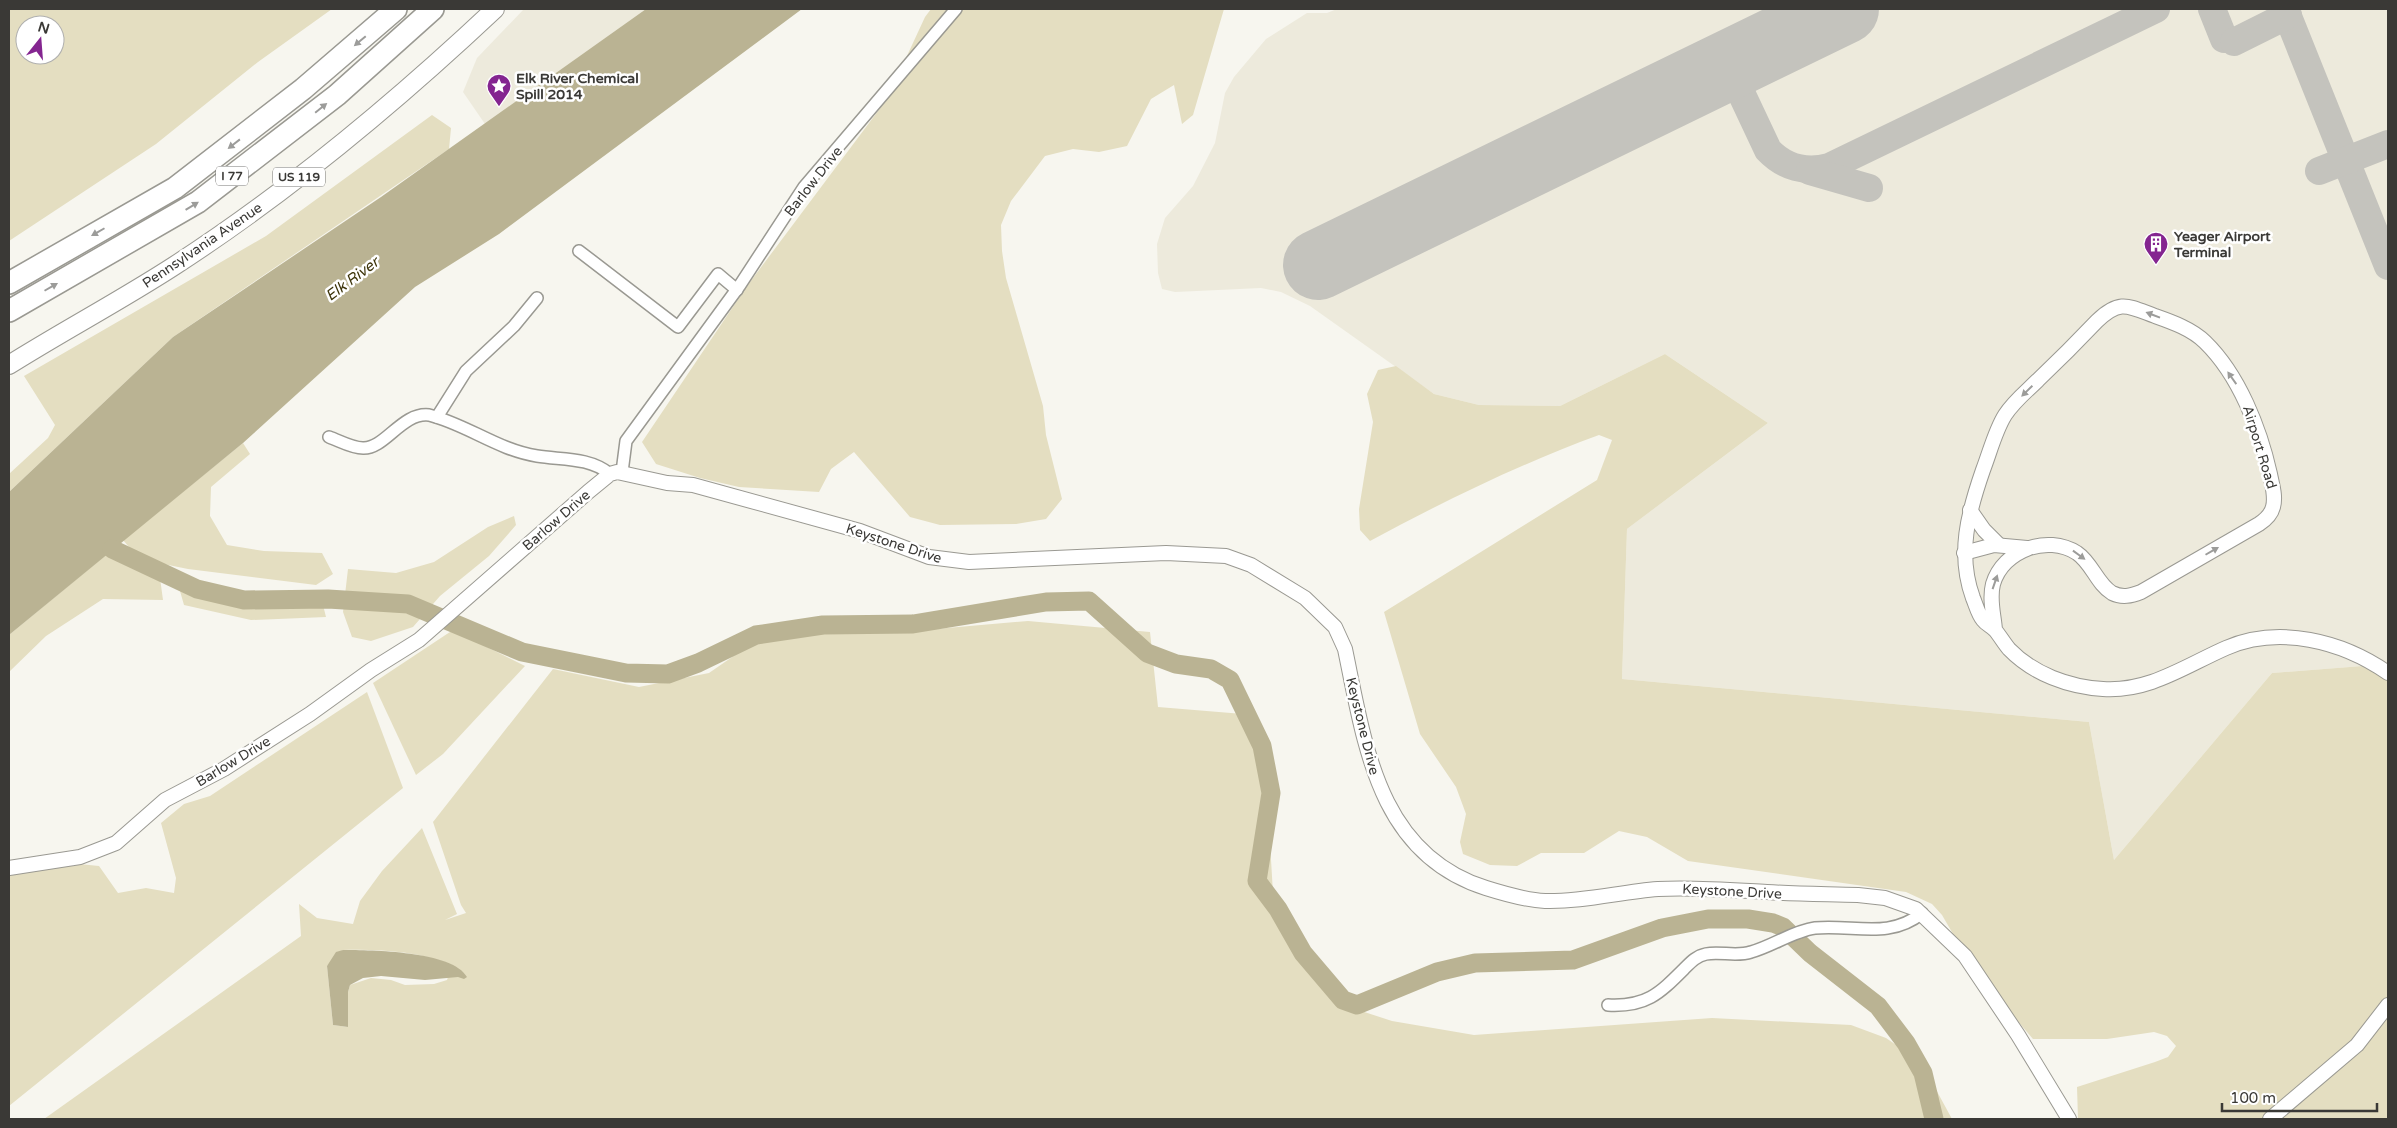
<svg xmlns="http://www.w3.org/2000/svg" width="2397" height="1128" viewBox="0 0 2397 1128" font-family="'Varela Round',sans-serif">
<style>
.built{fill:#edeadc}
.green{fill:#e4dec1;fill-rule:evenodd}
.water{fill:#bab393}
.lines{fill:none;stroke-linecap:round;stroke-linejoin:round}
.river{stroke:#bab393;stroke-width:19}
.taxiway{stroke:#c4c3bd;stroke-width:28}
.runway{stroke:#c4c3bd;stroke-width:70}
.minor-casing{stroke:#9a9992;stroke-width:14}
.tertiary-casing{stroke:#9a9992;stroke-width:16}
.primary-casing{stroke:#9a9992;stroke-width:20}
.motorway-casing{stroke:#9a9992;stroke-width:24}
.minor{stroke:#fff;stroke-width:11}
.tertiary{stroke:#fff;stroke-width:14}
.primary{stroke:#fff;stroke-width:18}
.motorway{stroke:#fff;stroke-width:21}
.oneway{fill:#9c9c9a}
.labels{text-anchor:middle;stroke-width:5;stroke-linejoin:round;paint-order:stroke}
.shield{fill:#fff;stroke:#757472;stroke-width:1}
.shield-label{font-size:12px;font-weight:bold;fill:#3a3936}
.poi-label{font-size:14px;font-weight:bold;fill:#3a3936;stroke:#fff;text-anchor:start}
.street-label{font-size:14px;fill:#3a3936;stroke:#fff}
.water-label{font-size:15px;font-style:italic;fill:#3d340a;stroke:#fff}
</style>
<rect width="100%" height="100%" fill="#f7f6ef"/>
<g class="built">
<polygon points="524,9 646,9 485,124 463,92 477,58"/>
<polygon points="1337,9 2388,9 2388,664 2272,673 2114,860 2089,722 1622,679 1627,529 1768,423 1665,354 1560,406 1479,405 1434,394 1310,306 1281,292 1261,288 1175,292 1162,289 1158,273 1157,244 1165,218 1193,186 1215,143 1225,93 1234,77 1266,39 1307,13 1327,13"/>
</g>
<g class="green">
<path d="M9,9H332L258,62L156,144L9,241ZM25,25H55V55H25Z"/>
<polygon points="931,9 1224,9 1193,115 1182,124 1174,85 1151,99 1127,146 1099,152 1073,149 1045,156 1011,201 1001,225 1002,251 1006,278 1043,406 1046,435 1062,499 1046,519 1016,524 940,525 910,517 854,452 831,469 819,492 739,487 700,478 656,464 642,442 747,286 887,99 925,17"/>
<polygon points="432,115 451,128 449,149 173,337 9,492 9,474 48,438 55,425 24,376 266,236"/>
<path d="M1665,354L1768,423L1627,529L1622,679L2089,722L2114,860L2272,673L2388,664V1119H2078L2077,1087L2155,1062L2168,1057L2176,1046L2167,1036L2154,1032L2107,1039H2033L1974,970L1942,915L1932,904L1906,892L1688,861L1647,837L1619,831L1584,853H1541L1517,866L1490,865L1463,854L1460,842L1466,814L1456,787L1420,734L1384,612L1597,480L1612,440L1599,435C1520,464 1444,501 1370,541L1360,530L1359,509L1373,422L1367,394L1378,370L1396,366L1434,394L1479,405L1560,406Z"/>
<polygon points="243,443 250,454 211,487 210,516 227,545 264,551 322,553 333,574 316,585 188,569 139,559 123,540"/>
<polygon points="514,516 516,525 489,556 440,596 413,627 371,641 352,637 343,612 348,569 396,573 434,562 488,527"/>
<polygon points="108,553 160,578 163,600 103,599 46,636 9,672 9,635"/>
<polygon points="178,584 229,603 270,606 322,601 326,617 251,620 184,605"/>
<path d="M1028,621L1150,632L1158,707L1243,714L1272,773L1269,826L1274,910L1301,953L1349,1007L1392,1021L1474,1035L1712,1018L1851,1025L1886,1038L1921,1062L1952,1119H44L301,936L299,904L317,918L353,924L360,901L382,871L422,828L457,914L445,920L466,913L461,905L433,822L553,669L639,687L709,673L751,644L806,631L924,630ZM343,950C379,949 417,951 452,965L447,980L434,984L405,985L391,980L371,978L350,985L348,992V1027L333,1025L327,966Z"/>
<polygon points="453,630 525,666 443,754 416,775 373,683"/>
<polygon points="367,692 403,788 9,1106 9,871 79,864 99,866 118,893 146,888 174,893 176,878 161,823 184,804 210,796"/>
</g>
<g class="water">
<polygon points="646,9 802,9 499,234 415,287 243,443 9,635 9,492 173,337 381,197"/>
<path d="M343,950C371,950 453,951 467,977L464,979L458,977L425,980L381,976L363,978L350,985L348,992V1027L333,1025L327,966L336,952Z"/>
</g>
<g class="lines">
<polyline class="river" points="112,549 197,589 244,600 328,599 408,604 522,652 626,673 668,674 698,663 756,635 823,625 913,624 1046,602 1089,601 1147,653 1176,664 1211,669 1230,680 1262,746 1271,793 1257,881 1278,909 1303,953 1343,1000 1357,1005 1437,972 1475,963 1573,960 1662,928 1708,919 1748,919 1773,923 1783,927 1810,953 1878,1006 1906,1043 1923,1073 1934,1119"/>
<g class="taxiway">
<polyline points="2212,9 2224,39"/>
<polyline points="2285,9 2388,266"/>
<polyline points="2234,42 2288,15"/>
<path d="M1728,65L1768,150C1784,167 1806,173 1829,167L2156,9"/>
<polyline points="1810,171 1869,188"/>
<polyline points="2319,171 2388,144"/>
</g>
<polyline class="runway" points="1318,265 1844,9"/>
<defs>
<g id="minor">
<polyline points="579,251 678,327 718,274 737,290"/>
<polyline points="437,417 466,371 514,326 537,298"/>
<path d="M329,437C340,441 352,448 363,448C385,449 402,412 429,415C466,424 498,450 537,456C562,460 589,457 610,474"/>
<polyline points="622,472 626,441 740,285 804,187 956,9"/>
<path d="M1608,1005C1646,1007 1659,994 1684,969C1690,963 1696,956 1706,954C1720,951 1736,957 1751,952C1773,946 1793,931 1815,928C1853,924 1889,940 1922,913"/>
</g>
<g id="tertiary">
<polyline points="1970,510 1984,530 1999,545"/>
<polyline points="1964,553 1994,545 2027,548"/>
<path d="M1995,630C1994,615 1989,600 1993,584C2003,550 2047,534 2077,553C2092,563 2097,584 2112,593C2122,598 2131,596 2141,592L2259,524C2265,520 2271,515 2273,507C2276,496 2272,485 2270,474C2260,429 2239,375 2205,342C2192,329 2172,322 2155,316C2128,306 2120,299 2097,321C2078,341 2058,361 2038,380C2027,391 2014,401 2005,415C1995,431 1990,452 1983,470C1968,513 1957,554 1973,598C1976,605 1978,614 1983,620C1986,624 1991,626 1995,630C2000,636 2004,643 2009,649C2033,674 2069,687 2103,689C2149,692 2185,666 2226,648C2279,625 2342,641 2388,673"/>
<path d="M9,868L80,857L116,843L165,800L224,769L310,714L371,670L419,640L588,492L610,474L617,472L667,483L693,485L860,531L929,557L969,562L1166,553L1226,556L1251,565L1305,598L1335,627L1345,649C1365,745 1378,854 1486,888C1505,894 1525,900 1545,901C1583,902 1620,892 1658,889C1694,887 1731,890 1767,892C1797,894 1827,894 1858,895L1885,898L1916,909L1965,956L2018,1035L2069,1119"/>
<polyline points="2270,1119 2357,1045 2388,1005"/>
</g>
<path id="primary" d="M9,365C63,331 120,301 174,266C290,191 395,103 495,9"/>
<g id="motorway">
<polyline points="9,283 175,188 303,89 396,9"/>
<polyline points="9,311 198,202 337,95 433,9"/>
</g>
</defs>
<use href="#minor" class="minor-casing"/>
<use href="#tertiary" class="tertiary-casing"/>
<use href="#primary" class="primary-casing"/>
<use href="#motorway" class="motorway-casing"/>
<use href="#minor" class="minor"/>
<use href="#tertiary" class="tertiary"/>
<use href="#primary" class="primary"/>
<use href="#motorway" class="motorway"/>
</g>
<defs><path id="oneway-solid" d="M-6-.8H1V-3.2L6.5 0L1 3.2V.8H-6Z" transform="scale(1.25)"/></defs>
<g class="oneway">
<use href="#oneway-solid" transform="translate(360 41) rotate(140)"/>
<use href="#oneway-solid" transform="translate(321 108) rotate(-39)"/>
<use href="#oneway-solid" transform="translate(234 144) rotate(142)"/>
<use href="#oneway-solid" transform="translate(192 206) rotate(-31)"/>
<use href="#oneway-solid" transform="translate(98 232) rotate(150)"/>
<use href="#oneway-solid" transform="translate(51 287) rotate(-30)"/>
<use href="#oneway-solid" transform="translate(2153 315) rotate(-159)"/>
<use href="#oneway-solid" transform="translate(2232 378) rotate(-125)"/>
<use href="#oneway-solid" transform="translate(2027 391) rotate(136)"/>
<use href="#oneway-solid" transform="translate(2212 551) rotate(-30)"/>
<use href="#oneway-solid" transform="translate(2079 555) rotate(36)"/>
<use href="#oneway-solid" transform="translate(1995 582) rotate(-71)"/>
</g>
<defs>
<symbol id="sight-pin" viewBox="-11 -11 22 30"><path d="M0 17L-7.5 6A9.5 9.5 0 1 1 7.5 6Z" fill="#842590" stroke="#fff"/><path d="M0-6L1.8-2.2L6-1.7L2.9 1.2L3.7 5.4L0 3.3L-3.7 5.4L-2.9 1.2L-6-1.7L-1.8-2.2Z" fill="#fff"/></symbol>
<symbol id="building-pin" viewBox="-11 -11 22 30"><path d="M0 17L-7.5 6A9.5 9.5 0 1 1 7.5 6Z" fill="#842590" stroke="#fff"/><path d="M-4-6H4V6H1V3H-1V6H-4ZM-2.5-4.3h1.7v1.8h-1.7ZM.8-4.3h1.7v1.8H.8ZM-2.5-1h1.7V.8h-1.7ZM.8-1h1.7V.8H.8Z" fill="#fff"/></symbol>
</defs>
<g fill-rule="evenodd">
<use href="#sight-pin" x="485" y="72" width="28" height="38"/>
<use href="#building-pin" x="2142" y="230" width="28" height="38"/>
</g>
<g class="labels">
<g class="shield">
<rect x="216" y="166.5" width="32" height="19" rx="4"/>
<rect x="273" y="167.5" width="52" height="19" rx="4"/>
</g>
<g class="shield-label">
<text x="232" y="180">I 77</text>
<text x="299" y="181">US 119</text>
</g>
<g class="poi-label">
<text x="516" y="83">Elk River Chemical<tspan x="516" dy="16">Spill 2014</tspan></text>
<text x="2174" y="241">Yeager Airport<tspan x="2174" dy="16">Terminal</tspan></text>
</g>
<g class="street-label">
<text transform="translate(813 181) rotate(-52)" y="5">Barlow Drive</text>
<text transform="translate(202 245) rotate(-34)" y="5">Pennsylvania Avenue</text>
<text transform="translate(2260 447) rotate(73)" y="5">Airport Road</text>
<text transform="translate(556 520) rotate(-41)" y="5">Barlow Drive</text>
<text transform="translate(894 543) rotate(18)" y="5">Keystone Drive</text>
<text transform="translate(1363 726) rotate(76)" y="5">Keystone Drive</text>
<text transform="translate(233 761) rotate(-31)" y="5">Barlow Drive</text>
<text transform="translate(1732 891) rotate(3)" y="5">Keystone Drive</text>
</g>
<g class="water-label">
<text transform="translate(352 279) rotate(-37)" y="5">Elk River</text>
</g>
</g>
<rect width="2397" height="1128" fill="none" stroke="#3a3936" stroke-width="20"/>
<g transform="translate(40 40) rotate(17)"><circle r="24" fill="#ffffff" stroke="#b0b0af"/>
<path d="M0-4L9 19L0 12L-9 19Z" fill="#842590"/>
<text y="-8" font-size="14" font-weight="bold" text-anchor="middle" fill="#3a3936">N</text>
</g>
<path d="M2222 1103v8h155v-8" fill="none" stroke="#3a3936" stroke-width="2.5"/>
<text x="2230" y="1103" font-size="15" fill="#3a3936" stroke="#ffffff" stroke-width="4" paint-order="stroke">100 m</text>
</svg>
